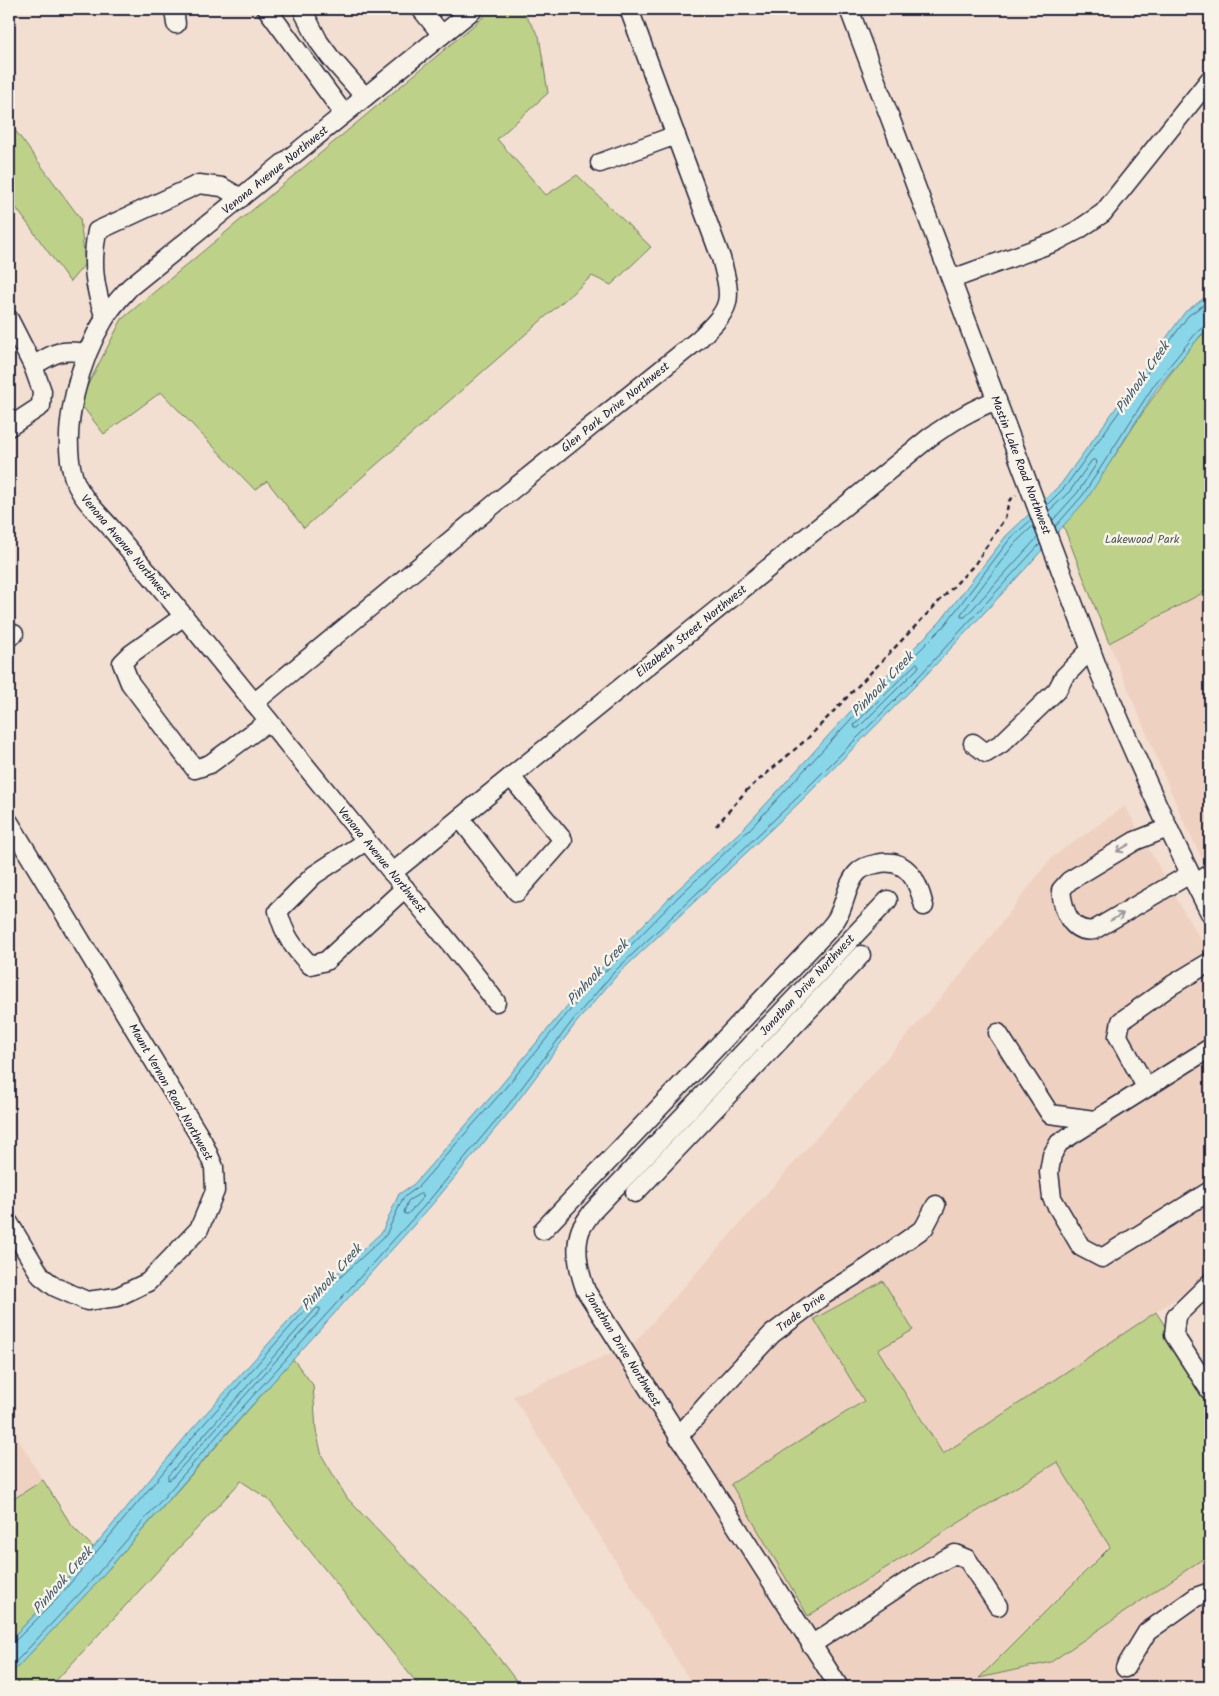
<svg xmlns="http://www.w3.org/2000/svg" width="1219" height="1696" viewBox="0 0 1219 1696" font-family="Kalam,sans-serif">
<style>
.built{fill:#efd1c1}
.green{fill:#bdd288;stroke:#707a62}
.water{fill:#89d6e8;stroke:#608ea3}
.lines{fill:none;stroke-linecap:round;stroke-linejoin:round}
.shore{stroke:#4b6a80;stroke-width:1}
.minor-casing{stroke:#22223b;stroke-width:21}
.path{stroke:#22223b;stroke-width:2.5;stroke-dasharray:5 4;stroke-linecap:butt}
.minor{stroke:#f7f3e8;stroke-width:18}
.oneway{stroke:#97959a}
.labels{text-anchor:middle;stroke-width:5;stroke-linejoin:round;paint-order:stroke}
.street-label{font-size:12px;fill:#22223b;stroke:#f7f3e8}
.park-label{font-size:12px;fill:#505752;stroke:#f7f3e8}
.water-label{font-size:14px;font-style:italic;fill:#41586f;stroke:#f7f3e8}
</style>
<rect width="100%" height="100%" fill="#f2dfd1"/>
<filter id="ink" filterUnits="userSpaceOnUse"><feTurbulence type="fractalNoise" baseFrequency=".02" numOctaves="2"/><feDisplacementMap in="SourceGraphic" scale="10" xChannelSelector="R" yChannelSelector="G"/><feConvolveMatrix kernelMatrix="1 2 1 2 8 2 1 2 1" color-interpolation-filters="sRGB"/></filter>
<g filter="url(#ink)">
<g class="built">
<polygon points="1210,589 1210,875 1181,816 1109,643"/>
<polygon points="1125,806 1185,914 1210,954 1210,1276 943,1454 878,1350 913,1330 883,1281 814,1319 864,1400 808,1616 1057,1462 1110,1546 980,1678 1051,1662 1210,1554 1210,1687 694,1687 513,1396 634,1343 965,970 1051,858"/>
<polygon points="9,1424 43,1480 9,1502"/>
</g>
<g class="green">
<polygon points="493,9 521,9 539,36 548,93 497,139 546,195 577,175 651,247 611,285 592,276 304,528 267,481 255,490 161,392 104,434 79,402 122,319"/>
<polygon points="9,122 80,218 85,264 70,282 9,198"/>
<path d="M1210,328V589L1109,643L1063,525C1107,476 1136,416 1177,365C1187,352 1197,338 1210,328Z"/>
<polygon points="883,1281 913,1330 878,1350 943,1454 1156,1312 1210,1395 1210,1554 1051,1662 979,1678 1110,1547 1057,1462 808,1616 731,1484 864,1401 814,1319"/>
<polygon points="293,1359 313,1385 316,1431 322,1456 347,1498 396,1550 475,1627 521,1687 420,1687 268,1499 241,1481 50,1687 9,1687 9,1676 90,1590"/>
<polygon points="43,1480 72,1526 93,1547 53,1596 9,1641 9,1502"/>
</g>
<polygon class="water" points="1210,294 1210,328 1201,335 1157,388 1087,499 1027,567 925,676 802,800 618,974 576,1023 511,1110 430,1207 227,1433 90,1590 9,1676 9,1641 53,1596 192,1429 304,1304 382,1232 399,1194 414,1184 497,1090 583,987 674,893 746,826 849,713 940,622 1006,536 1061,484 1185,312"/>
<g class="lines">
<g class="shore">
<polyline points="1047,505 1065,487 1188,316 1210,300"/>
<polyline points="1049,511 1070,491 1092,460 1096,460 1097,463 1078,492 1053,520"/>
<polyline points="1033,526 1015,543 961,614 961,617 965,617 1038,537"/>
<polyline points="1055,527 1083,495 1154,385 1197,332 1206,325 1210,324"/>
<polygon points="917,663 919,666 917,669 858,728 855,728 854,725 858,721"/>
<polygon points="420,1194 423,1194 423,1197 408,1214 405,1214 404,1212 408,1201"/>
<polygon points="317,1308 320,1308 320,1311 171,1479 168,1480 168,1476"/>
<polyline points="9,1644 14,1642 57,1599 196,1433 308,1307 386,1235 403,1198 418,1187 501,1093 587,990 678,897 749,830 853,717 944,626 1010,539 1031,520"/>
<polyline points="9,1669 86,1587 223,1429 426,1204 507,1107 573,1020 615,971 799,796 922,673 1040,544"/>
</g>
<defs>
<g id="minor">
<polyline points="174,9 176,24"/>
<polyline points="267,9 344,114"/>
<polyline points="309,9 304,13 319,42 330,57 365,97"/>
<polyline points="421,9 442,35"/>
<path d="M474,9L130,287C121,297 112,306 105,318C80,359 60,428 73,475C78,495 97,512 111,528C129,550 147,571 165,593C240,685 315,778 391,871C426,915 463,957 496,1002"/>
<path d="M849,9L1098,669C1133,752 1169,834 1210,913"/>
<polyline points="600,163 676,135"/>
<polyline points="952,279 1055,242 1078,230 1103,213 1210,79"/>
<path d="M105,318C94,287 91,263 97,231L199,184L222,187L241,198"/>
<polyline points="9,319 33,366 42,391 41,406 9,427"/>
<path d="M33,366C55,352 61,349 87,353"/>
<polyline points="184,616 131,654 122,663 130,683 195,769 210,764 269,721"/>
<polyline points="9,637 14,634"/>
<path d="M254,703L497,502L698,340C732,307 733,303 721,258L629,9"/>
<polyline points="973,743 986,753 1002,743 1057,690 1064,677 1091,649"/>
<polyline points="460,818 517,892 563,840 511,777"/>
<polyline points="9,822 203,1142 214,1167 215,1191 199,1229 148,1282 117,1297 87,1301 55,1287 41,1276 9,1223"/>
<path d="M1168,828L1135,841L1069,881L1061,890C1063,909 1070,934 1094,930L1190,874"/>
<path d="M366,841L314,875L278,911C284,935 293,947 310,965L326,961L405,888"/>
<path d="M392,873L930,437C952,422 972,409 997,400"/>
<polyline points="1195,884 1210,874"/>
<polyline points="998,1033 1050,1114 1094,1120"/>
<polyline points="1210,1048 1059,1143 1052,1155 1049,1172 1052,1198 1081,1247 1102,1258 1210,1191"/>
<polyline points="1146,1087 1118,1036 1121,1021 1172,985 1210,962"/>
<polyline points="635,1193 861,955"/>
<path d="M543,1230L828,930C832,925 837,920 839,914C846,900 847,883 858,872C863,867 870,865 876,864C907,856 918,881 924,906"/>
<polyline points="1210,1283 1176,1316 1174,1335 1210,1391"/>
<polyline points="678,1437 715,1395 772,1334 824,1295 867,1268 924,1228 936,1205"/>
<polyline points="811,1645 923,1571 955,1554 967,1559 998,1606"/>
<polyline points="1125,1668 1147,1632 1196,1597 1210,1592"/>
<path d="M839,1687L586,1291C579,1272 573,1249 581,1229C584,1223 588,1218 592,1212L888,900"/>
</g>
</defs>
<use href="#minor" class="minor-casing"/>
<polyline class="path" points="716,826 746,791 807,739 975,564 1005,518 1009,501 1016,495"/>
<use href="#minor" class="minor"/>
</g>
<defs><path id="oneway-shaft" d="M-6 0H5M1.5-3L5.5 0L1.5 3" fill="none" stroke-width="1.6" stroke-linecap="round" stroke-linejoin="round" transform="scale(1.25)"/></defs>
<g class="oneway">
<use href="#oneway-shaft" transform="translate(1123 848) rotate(149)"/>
<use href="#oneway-shaft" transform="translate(1117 917) rotate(-30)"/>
</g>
</g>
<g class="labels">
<g class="street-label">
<text transform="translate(275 170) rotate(-39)" y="4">Venona Avenue Northwest</text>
<text transform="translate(615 407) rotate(-39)" y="4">Glen Park Drive Northwest</text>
<text transform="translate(1021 465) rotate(69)" y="4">Mastin Lake Road Northwest</text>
<text transform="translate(126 547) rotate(50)" y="4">Venona Avenue Northwest</text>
<text transform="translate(691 631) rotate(-39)" y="4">Elizabeth Street Northwest</text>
<text transform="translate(382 860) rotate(51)" y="4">Venona Avenue Northwest</text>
<text transform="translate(807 985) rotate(-47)" y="4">Jonathan Drive Northwest</text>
<text transform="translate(171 1092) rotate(60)" y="4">Mount Vernon Road Northwest</text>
<text transform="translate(801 1312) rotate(-37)" y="4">Trade Drive</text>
<text transform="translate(623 1349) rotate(58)" y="4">Jonathan Drive Northwest</text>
</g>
<g class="park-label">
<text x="1142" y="543">Lakewood Park</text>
</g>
<g class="water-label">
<text transform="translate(1142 377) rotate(-55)" y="5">Pinhook Creek</text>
<text transform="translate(882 684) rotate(-46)" y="5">Pinhook Creek</text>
<text transform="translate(597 972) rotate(-47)" y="5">Pinhook Creek</text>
<text transform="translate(331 1277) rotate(-48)" y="5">Pinhook Creek</text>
<text transform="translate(62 1580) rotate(-49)" y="5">Pinhook Creek</text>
</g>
</g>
<rect width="1219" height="1696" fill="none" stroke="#f7f3e8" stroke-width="30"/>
<rect x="15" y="15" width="1189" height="1666" fill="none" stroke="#22223b" stroke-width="2" filter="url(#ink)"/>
</svg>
